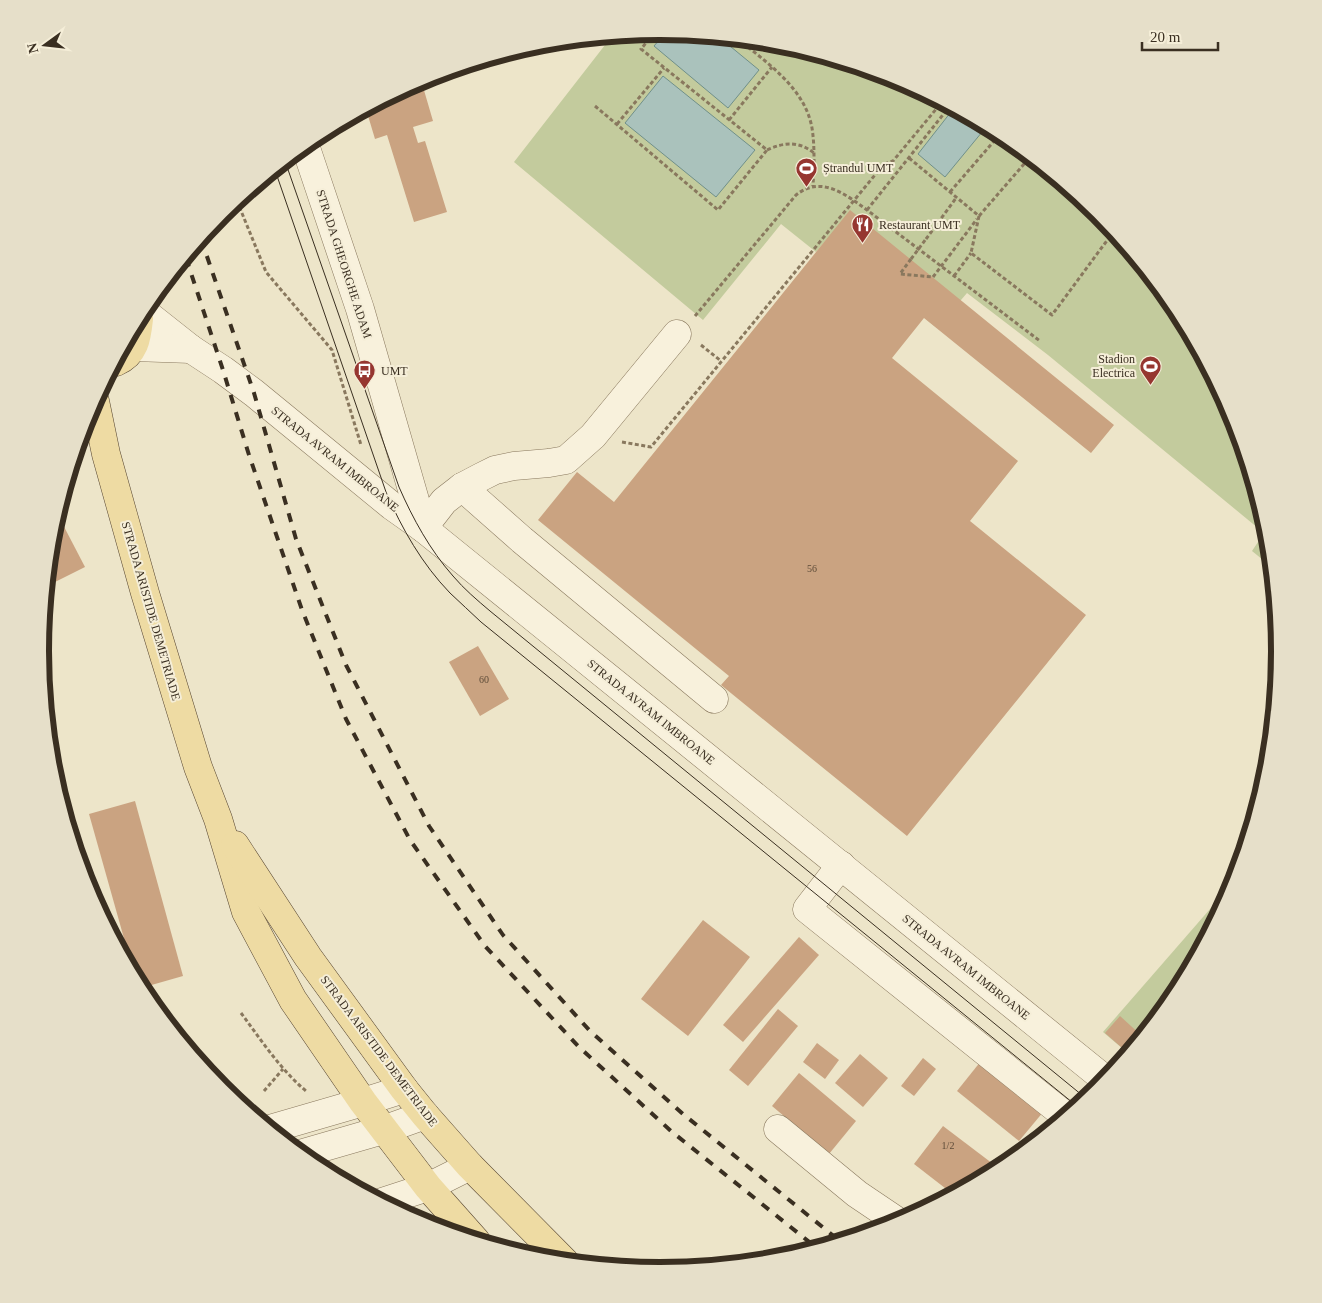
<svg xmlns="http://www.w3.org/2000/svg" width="1322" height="1303" viewBox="0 0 1322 1303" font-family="'Times New Roman',serif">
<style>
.green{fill:#c3cb9d}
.water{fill:#aac2bc;stroke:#70908a}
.building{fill:#caa381}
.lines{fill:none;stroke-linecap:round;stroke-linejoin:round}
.minor-casing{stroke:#89785e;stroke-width:29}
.major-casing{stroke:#574632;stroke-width:29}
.path{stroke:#89785e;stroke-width:3;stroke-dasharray:4 2.5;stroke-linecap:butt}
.minor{stroke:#f8f1dc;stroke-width:28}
.major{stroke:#eedba3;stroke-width:28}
.tram{stroke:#3a2f21;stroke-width:1}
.rail{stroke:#3a2f21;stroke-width:4;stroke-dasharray:9 9;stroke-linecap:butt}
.path-bridge{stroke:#89785e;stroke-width:3;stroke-dasharray:4 2.5;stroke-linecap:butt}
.labels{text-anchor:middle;stroke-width:4;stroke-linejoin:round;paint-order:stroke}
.number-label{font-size:10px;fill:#5e4c39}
.poi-label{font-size:12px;fill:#3a2f21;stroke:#f5eed8;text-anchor:start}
.street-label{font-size:12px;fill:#3a2f21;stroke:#f5eed8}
.rim{fill:none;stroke:#3a2f21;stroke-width:6}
</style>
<rect width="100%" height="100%" fill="#ede5c9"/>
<g class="green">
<polygon points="661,31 782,43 899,79 1006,136 1100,213 1177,307 1234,414 1269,531 1273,568 1252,551 1264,533 1048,355 967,293 937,328 827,239 816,252 781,224 703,320 514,162 612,36"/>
<polygon points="1237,878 1234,889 1177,996 1129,1054 1103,1032"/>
</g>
<g class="water">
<polygon points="666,32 719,37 759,70 728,108 654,46"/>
<polygon points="663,76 755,150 716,197 625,123"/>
<polygon points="954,108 987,126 945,177 918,154"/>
</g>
<g class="building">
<polygon points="421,80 433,121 413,127 418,143 425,141 447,212 414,222 387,135 375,139 366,109"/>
<polygon points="850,210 1114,425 1091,453 924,318 892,358 1018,461 970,521 1086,615 907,836 721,685 729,676 538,520 577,472 614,502"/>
<polygon points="60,519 85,567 47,586 53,530 55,521"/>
<polygon points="478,646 509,699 480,716 449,662"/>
<polygon points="135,801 183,976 141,988 134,974 89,814"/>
<polygon points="703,920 750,957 688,1036 641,999"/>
<polygon points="799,937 819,955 743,1042 723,1025"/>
<polygon points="778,1009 798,1026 748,1086 729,1070"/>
<polygon points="1120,1016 1143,1037 1129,1054 1105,1033"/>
<polygon points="817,1043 839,1060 825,1079 803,1062"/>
<polygon points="860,1054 888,1078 863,1107 835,1083"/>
<polygon points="923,1058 936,1069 914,1096 901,1086"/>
<polygon points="981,1061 1044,1111 1019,1141 957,1091"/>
<polygon points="799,1073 856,1121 829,1154 772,1106"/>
<polygon points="943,1126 1001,1170 954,1195 914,1164"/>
</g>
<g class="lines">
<defs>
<g id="minor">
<polyline points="305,145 360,309 423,528"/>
<polyline points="143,311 191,349 223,370 254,393 392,506 423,528 1107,1081"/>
<polyline points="134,347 191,349"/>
<polyline points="462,487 522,540 714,699"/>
<polyline points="423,528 444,501 462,487 481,477 495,470 514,466 549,463 566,460 593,436 677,334"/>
<polyline points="841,865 807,909 1067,1117"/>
<polyline points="270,1129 363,1102 404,1089"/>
<polyline points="778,1129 857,1194 900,1223"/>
<polyline points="300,1154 383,1130 425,1115"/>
<polyline points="382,1202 428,1187 470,1166"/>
</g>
<g id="major">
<path d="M116,362C135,354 137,338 139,319"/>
<polyline points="95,401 106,454 145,593 198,767 218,819 246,912 293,1000 363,1102 428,1187 476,1241"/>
<polyline points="235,845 308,957 404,1089 425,1115 470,1166 565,1262"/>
</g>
</defs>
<use href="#minor" class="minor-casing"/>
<use href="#major" class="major-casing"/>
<g class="path">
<path d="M738,39C767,63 805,88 812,128C815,147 814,167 813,186"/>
<polyline points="595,106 718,210 767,150 641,49 655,32"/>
<polyline points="729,120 772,67"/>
<polyline points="617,124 664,68"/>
<path d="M767,150C784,142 799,141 814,153"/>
<polyline points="909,158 979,216 1031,156"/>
<polyline points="950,192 1001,133"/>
<polyline points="237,201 266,272 332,350 361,445"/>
<polyline points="867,210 950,106"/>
<polyline points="979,216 971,253 1052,315 1114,231"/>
<polyline points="926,239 956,198"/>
<polyline points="949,256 977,219"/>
<polyline points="911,259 900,274 933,277"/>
<polyline points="954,276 971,253"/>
<path d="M695,316L796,195C821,175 845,194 867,210L1040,341"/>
<polyline points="701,345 721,361"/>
<polyline points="622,442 651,447 884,164 893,161 942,102"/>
<path d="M241,1013C261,1040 280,1069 306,1091"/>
<polyline points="264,1091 283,1069"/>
</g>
<use href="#minor" class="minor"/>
<use href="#major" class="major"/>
<g class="tram">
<path d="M285,161L399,487C413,519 430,550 453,576C464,589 477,600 490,611L1088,1100"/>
<path d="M275,170L386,492C402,529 422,564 450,593C460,603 471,612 481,622L1078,1107"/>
</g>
<g class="rail">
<polyline points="201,239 254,393 296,539 346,665 429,826 503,935 590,1031 683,1114 841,1242"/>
<polyline points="186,258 223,370 249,455 302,610 346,719 410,840 485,946 579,1047 671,1131 818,1249"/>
</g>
<g class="path-bridge">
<polyline points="911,259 926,239"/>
<polyline points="933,277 949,256"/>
</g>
</g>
<defs>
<symbol id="stadium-pin" viewBox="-11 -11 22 30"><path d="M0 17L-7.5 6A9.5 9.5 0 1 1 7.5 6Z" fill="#963630" stroke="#f5eed8"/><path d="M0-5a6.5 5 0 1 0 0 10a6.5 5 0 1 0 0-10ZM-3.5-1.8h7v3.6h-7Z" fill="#fff"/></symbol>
<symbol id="restaurant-pin" viewBox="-11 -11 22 30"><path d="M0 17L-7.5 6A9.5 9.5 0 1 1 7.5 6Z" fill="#963630" stroke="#f5eed8"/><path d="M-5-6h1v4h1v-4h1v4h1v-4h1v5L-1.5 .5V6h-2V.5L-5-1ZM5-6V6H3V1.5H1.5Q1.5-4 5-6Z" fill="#fff"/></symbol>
<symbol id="bus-pin" viewBox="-11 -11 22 30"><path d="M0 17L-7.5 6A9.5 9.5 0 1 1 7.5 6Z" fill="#963630" stroke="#f5eed8"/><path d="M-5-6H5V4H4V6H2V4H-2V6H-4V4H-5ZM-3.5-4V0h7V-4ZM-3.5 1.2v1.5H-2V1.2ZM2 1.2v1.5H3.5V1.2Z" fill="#fff"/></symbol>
</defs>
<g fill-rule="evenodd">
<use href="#stadium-pin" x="794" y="156" width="25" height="34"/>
<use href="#restaurant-pin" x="850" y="212" width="25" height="34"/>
<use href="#stadium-pin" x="1138" y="354" width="25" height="34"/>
<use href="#bus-pin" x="352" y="358" width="25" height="34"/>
</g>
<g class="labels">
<g class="number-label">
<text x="812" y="572">56</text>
<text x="484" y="683">60</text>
<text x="948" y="1149">1/2</text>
</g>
<g class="poi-label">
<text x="823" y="172">Ștrandul UMT</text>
<text x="879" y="229">Restaurant UMT</text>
<text x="1135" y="363" text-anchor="end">Stadion<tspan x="1135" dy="14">Electrica</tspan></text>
<text x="381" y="375">UMT</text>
</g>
<g class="street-label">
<text transform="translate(344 264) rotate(72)" y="4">STRADA GHEORGHE ADAM</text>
<text transform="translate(335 459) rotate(39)" y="4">STRADA AVRAM IMBROANE</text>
<text transform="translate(151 611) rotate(74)" y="4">STRADA ARISTIDE DEMETRIADE</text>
<text transform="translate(651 712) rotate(39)" y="4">STRADA AVRAM IMBROANE</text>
<text transform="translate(966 967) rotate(39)" y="4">STRADA AVRAM IMBROANE</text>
<text transform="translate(379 1051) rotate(53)" y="4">STRADA ARISTIDE DEMETRIADE</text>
</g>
</g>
<path d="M0 0H1322V1303H0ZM49 651a611 611 0 1 1 1222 0a611 611 0 1 1-1222 0Z" fill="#e6dfc9" fill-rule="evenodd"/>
<path class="rim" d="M49 651a611 611 0 1 1 1222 0a611 611 0 1 1-1222 0Z"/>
<g transform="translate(45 45) rotate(255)" stroke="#f5eed8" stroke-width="4" paint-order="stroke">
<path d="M0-4L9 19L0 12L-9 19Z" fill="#3a2f21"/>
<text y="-8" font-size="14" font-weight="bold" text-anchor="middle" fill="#3a2f21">N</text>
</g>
<path d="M1142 42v8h76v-8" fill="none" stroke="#3a2f21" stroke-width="2.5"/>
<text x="1150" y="42" font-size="15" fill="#3a2f21" stroke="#f5eed8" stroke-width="4" paint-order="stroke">20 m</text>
</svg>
